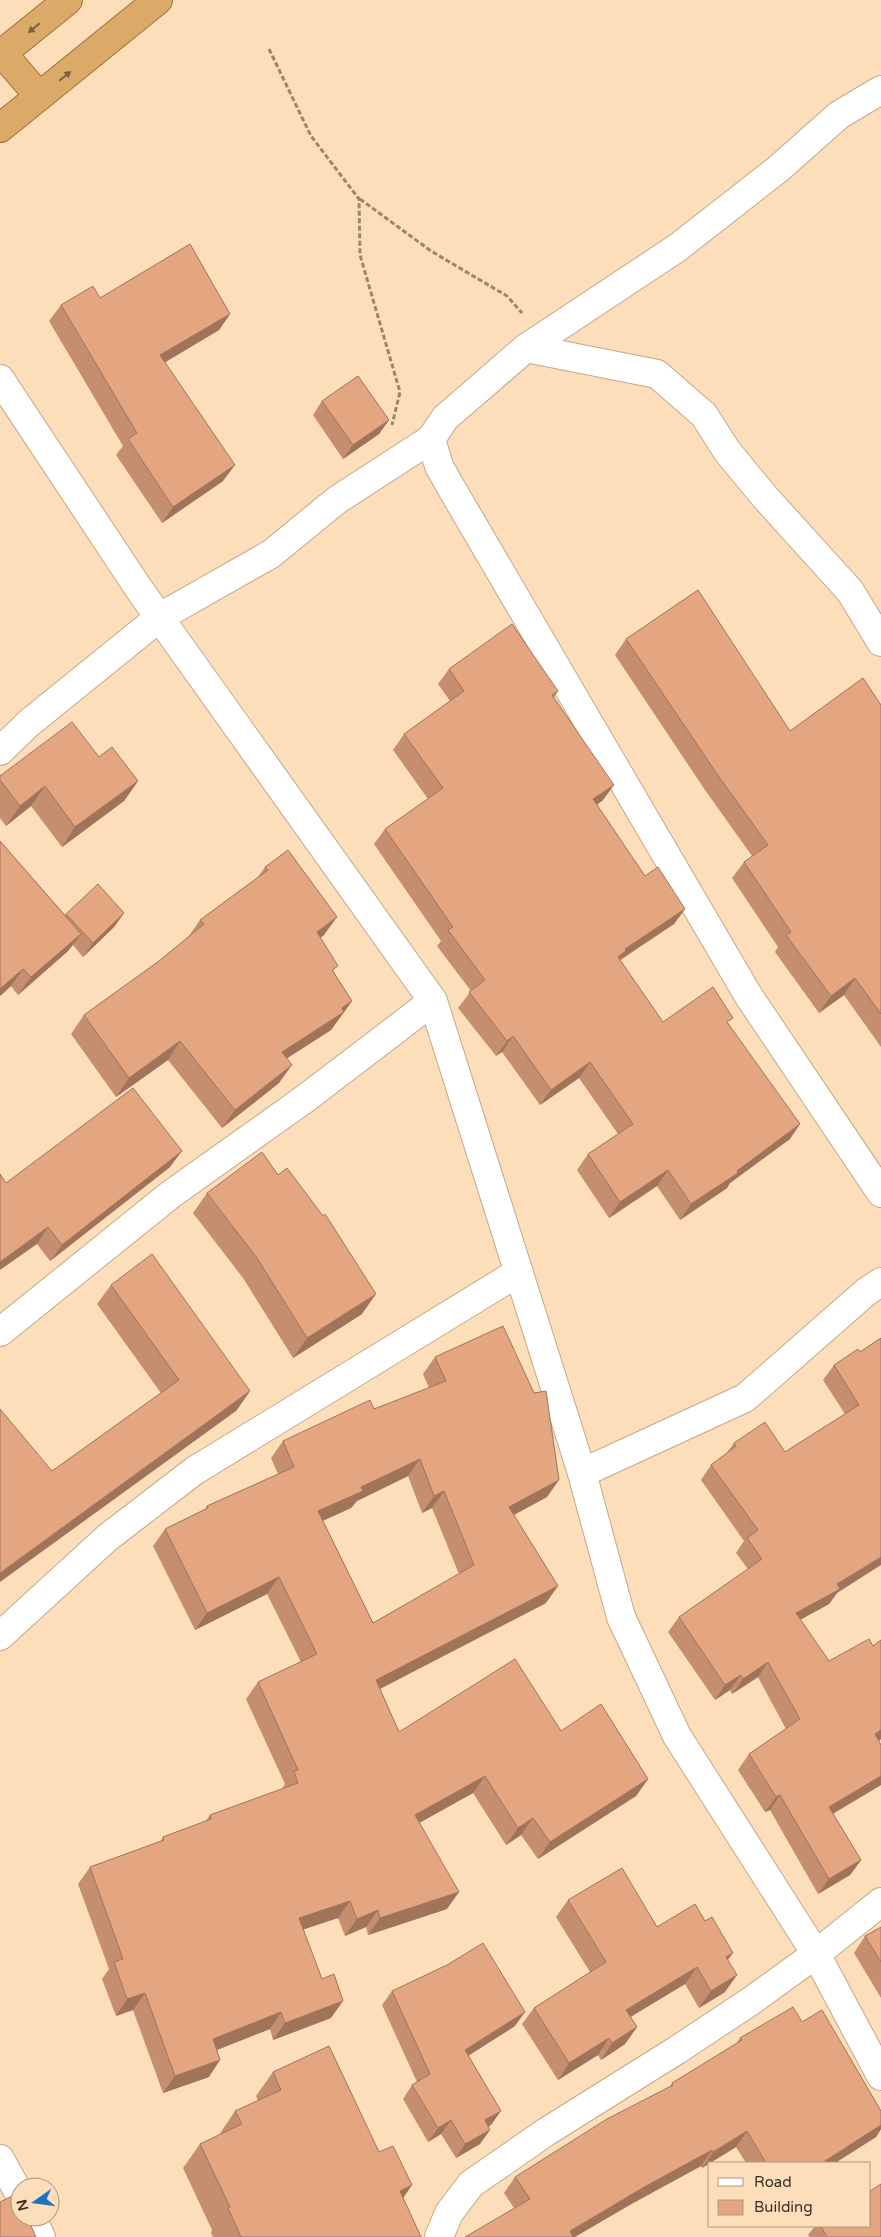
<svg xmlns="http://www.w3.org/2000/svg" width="881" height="2237" viewBox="0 0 881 2237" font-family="'Varela Round',sans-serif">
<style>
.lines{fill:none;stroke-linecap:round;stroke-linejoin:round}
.minor-casing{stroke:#c5a786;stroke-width:30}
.trunk-casing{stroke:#9e7137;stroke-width:30}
.path{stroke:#9a856d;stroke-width:3;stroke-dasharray:5 2.5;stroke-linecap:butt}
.minor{stroke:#fff;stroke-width:28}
.trunk{stroke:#dcaa68;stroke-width:28}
.wall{fill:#c48e6f;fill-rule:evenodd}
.shaded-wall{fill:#a0745a}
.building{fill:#e4a581;stroke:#a0745a;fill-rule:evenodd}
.oneway{fill:#7b603e}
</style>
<rect width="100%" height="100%" fill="#fddebb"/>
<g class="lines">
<defs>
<g id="minor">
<polyline points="526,348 657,374 704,415 727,451 764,496 850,591 881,642"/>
<polyline points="0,379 139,589 433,1001 582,1473 621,1617 677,1736 816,1954 881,2076"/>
<polyline points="431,439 439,466 449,484 748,995 881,1193"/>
<polyline points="0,751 29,723 160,617 271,554 337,500 431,439 445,418 526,348 677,248 778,169 839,115 881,90"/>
<polyline points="0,1332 170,1195 306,1098 433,1001"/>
<polyline points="582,1473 745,1398 866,1292 881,1282"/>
<polyline points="0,1636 107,1538 194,1471 519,1272"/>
<polyline points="0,2159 20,2195"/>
<polyline points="31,2217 41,2237"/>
<polyline points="439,2237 449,2213 471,2184 546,2132 677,2050 751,2001 816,1954 881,1902"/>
</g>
<g id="trunk">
<polyline points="2,53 39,96"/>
<polyline points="0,55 68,0"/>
<polyline points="0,128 158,0"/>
</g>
</defs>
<use href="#minor" class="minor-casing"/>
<use href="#trunk" class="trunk-casing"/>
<g class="path">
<polyline points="269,49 311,136 359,199 360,255 400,392 392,425"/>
<polyline points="360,199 431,251 507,296 522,313"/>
</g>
<use href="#minor" class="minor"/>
<use href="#trunk" class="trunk"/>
</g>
<g class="wall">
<polygon points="100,298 230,314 219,330 165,362 223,481 162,523 116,455 123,446 49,321 61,305"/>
<polygon points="322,401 389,420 379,434 343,459 313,415"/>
<polygon points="626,639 790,731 881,705 881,1047 844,995 819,1013 775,952 778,947 732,878 744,862 752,856 705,790 615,655"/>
<polygon points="449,669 558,691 554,698 603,800 597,805 645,876 685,909 674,924 620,960 663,1022 729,1024 790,1139 730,1183 727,1188 680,1220 657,1186 609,1218 577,1170 588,1154 618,1134 579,1078 540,1105 502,1052 496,1056 458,1008 471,991 437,946 441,941 374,844 385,829 428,799 393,750 404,734 450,701 438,684"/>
<polygon points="99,757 138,781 124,801 62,847 31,806 6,826 0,818 0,776"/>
<polygon points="0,841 65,915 66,914 124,913 114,927 83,957 73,945 68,951 18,995 11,986 0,996"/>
<polygon points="265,867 324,935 320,938 334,972 352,1001 331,1030 287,1058 279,1083 222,1128 168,1060 116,1097 71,1034 84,1015 159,961 189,936 200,920 258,877"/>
<polygon points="170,1167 50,1261 37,1244 6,1183"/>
<polygon points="278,1175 362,1314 293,1358 243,1278 193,1213 207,1193"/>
<polygon points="111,1285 250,1391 236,1411 52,1471 161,1393 97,1304"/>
<polygon points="881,1338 837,1593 829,1604 800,1620 829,1661 873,1646 881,1640 881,1739 879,1741 881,1745 881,1785 833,1814 861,1860 850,1875 818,1894 770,1810 765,1812 738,1770 749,1754 786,1729 758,1677 732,1694 730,1690 715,1700 668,1632 679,1617 748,1569 736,1553 744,1541 701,1480 711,1465 726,1454 734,1443 785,1452 845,1414 823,1380 834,1365 860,1352"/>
<path d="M435,1357L547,1497L514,1515L546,1603L380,1689L399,1732L561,1731L648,1779L636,1796L538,1859L521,1835L506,1845L473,1793L419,1823L447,1909L368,1935L366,1927L345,1936L338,1918L303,1929L331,2018L273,2040L270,2029L217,2050L209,2077L163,2093L133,2010L116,2016L102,1979L109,1969L78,1884L90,1867L160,1842L163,1837L205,1822L210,1815L282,1789L285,1784L246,1699L258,1682L301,1662L267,1594L195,1630L153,1546L165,1529L205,1509L207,1506L278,1474L271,1458L283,1441L374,1409L429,1388L423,1374ZM408,1476L422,1513L432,1508L459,1574L373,1623L323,1521L351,1508L357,1501Z"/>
<polygon points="568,1900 657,1927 705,1921 728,1959 725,1992 699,2008 685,1984 630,2017 637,2027 625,2044 601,2060 598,2055 558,2080 522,2024 534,2008 590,1972 556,1917"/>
<polygon points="881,1927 881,1998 854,1953 865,1936"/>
<polygon points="392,1991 515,2026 468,2056 491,2125 488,2126 480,2144 456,2158 441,2134 428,2142 403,2099 412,2085 417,2082 382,2005"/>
<polygon points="802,2022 881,2111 881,2129 876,2137 835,2163 746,2163 736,2147 702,2168 701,2166 635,2202 514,2208 504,2193 515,2177 670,2087 672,2083 736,2044 740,2038"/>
<polygon points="273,2072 379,2152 403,2198 421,2237 213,2237 211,2233 212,2230 183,2168 200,2144 219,2135 235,2111 258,2101 256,2096"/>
<polygon points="815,2226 870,2226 881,2237 810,2237 808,2235"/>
</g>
<g class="shaded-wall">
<polygon points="230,314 219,330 149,372 160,355"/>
<polygon points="389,420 379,434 343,459 353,445"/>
<polygon points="235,465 223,481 162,523 173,507"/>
<polygon points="138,781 124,801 62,847 75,827"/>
<polygon points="614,785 603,800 582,815 593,799"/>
<polygon points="45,786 31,806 6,826 20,806"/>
<polygon points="685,909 674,924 620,960 618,957 625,949"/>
<polygon points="124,913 114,927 83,957 93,943"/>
<polygon points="337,917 324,935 304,951 317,932"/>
<polygon points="81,934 68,951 18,995 31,977"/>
<polygon points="23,969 11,986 0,996 0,989"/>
<polygon points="855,978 844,995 819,1013 831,996"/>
<polygon points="352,1001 331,1030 269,1070 282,1052"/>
<polygon points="513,1036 502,1052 496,1056 507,1041"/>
<polygon points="180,1041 168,1060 116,1097 129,1078"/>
<polygon points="590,1062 579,1078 540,1105 551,1090"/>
<polygon points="292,1065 279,1083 222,1128 235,1110"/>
<polygon points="800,1124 790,1139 730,1183 727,1188 680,1220 691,1204"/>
<polygon points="182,1151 170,1167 50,1261 62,1245"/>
<polygon points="668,1170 657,1186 609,1218 620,1202"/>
<polygon points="48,1227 37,1244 0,1270 0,1262"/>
<polygon points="376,1294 362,1314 293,1358 307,1338"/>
<polygon points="250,1391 236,1411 0,1582 0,1573"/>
<polygon points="420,1459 408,1476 357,1501 351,1508 306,1528 318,1511 361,1487"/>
<polygon points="559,1480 547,1497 497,1524 509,1507"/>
<polygon points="444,1491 432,1508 422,1513 434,1496"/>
<polygon points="881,1557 881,1565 837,1593 829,1604 785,1628 796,1613 837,1584"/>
<polygon points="279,1577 267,1594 195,1630 207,1613"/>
<polygon points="558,1586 546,1603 364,1697 376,1680"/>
<polygon points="768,1662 758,1677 732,1694 743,1679"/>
<polygon points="741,1675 730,1690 715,1700 725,1685"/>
<polygon points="881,1730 881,1739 864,1749 875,1734"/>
<polygon points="485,1776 473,1793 403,1832 415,1815"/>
<polygon points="881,1776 881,1785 818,1822 829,1807"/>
<polygon points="648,1779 636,1796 538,1859 550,1842"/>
<polygon points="780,1795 770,1810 765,1812 776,1797"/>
<polygon points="533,1818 521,1835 506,1845 518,1828"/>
<polygon points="861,1860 850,1875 818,1894 829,1879"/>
<polygon points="459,1892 447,1909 368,1935 380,1918"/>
<polygon points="350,1901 338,1918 287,1935 299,1918"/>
<polygon points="378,1910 366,1927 345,1936 357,1919"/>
<polygon points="733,1953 721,1969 726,1957"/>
<polygon points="697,1967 685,1984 614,2027 626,2010"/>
<polygon points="737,1975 725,1992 699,2008 711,1991"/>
<polygon points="145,1993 133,2010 116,2016 127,1999"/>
<polygon points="343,2001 331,2018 273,2040 285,2023"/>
<polygon points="281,2012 270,2029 201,2056 213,2039"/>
<polygon points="525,2012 515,2026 455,2064 465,2050"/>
<polygon points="637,2027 625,2044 601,2060 612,2043"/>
<polygon points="609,2038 598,2055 558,2080 569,2063"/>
<polygon points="220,2060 209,2077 163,2093 175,2076"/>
<polygon points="501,2111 491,2125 475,2134 485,2120"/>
<polygon points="451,2120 441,2134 428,2142 438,2128"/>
<polygon points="881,2125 881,2129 876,2137 835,2163 822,2163"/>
<polygon points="490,2130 480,2144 456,2158 465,2144"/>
<polygon points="747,2131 736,2147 702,2168 713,2152"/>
<polygon points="712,2150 701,2166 635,2202 575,2237 566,2237 570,2231 646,2186"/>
<polygon points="412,2185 395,2210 400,2191"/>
</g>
<g class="building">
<polygon points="190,244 230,314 160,355 235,465 173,507 128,439 137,433 61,305 93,286 100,298"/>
<polygon points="358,376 389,420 353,445 322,401"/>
<polygon points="698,590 790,731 863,678 881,705 881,1014 855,978 831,996 786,935 791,932 744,862 768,845 717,774 626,639"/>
<polygon points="512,624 558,691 552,695 614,785 593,799 645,876 658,867 685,909 625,949 626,951 618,957 663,1022 713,987 733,1018 727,1022 800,1124 737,1171 738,1173 691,1204 668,1170 620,1202 588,1154 633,1124 590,1062 551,1090 513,1036 507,1041 469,992 485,980 448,930 453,927 385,829 443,788 404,734 464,691 449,669"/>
<polygon points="72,722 99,757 112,747 138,781 75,827 45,786 20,806 0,780 0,776"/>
<polygon points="0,841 81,934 31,977 23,969 0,989"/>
<polygon points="288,850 337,917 317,932 338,966 332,970 352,1001 342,1008 344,1012 282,1052 292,1065 235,1110 180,1041 129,1078 84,1015 159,961 204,924 200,920 268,870 265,867"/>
<polygon points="98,884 124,913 93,943 66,914"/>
<polygon points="133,1088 182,1151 62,1245 48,1227 0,1262 0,1174 6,1183"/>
<polygon points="262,1152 278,1175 287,1168 323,1216 325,1214 376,1294 307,1338 257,1258 207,1193"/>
<polygon points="152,1254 250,1391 0,1573 0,1409 52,1471 179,1380 111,1285"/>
<path d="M503,1326L534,1393L546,1391L559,1480L509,1507L558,1586L376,1680L399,1732L515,1659L561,1731L601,1704L648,1779L550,1842L533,1818L518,1828L485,1776L415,1815L459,1892L380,1918L378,1910L357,1919L350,1901L299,1918L322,1979L334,1974L343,2001L285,2023L281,2012L213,2039L220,2060L175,2076L145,1993L127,1999L114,1962L123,1959L90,1867L164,1840L163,1837L211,1819L210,1815L298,1783L294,1771L298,1770L258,1682L317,1654L279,1577L207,1613L165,1529L208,1508L207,1506L294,1467L283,1441L370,1400L374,1409L446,1381L435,1357ZM420,1459L434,1496L444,1491L474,1565L373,1623L318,1511L363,1491L361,1487Z"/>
<polygon points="881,1338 881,1557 837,1584 840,1589 796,1613 829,1661 869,1639 873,1646 881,1640 881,1730 875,1734 881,1745 881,1776 829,1807 861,1860 829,1879 780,1795 776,1797 749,1754 800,1719 768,1662 743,1679 741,1675 725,1685 679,1617 762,1559 747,1538 758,1530 711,1465 736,1446 734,1443 765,1422 785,1452 859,1405 834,1365 858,1349 860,1352"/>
<polygon points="622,1868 657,1927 695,1904 705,1921 712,1917 733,1953 726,1957 737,1975 711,1991 697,1967 626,2010 637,2027 612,2043 609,2038 569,2063 534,2008 606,1962 568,1900"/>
<polygon points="881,1927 881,1962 865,1936"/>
<polygon points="483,1943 525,2012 465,2050 501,2111 485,2120 490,2130 465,2144 451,2120 438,2128 412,2085 430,2074 392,1991 447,1965"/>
<polygon points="793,2007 802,2022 822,2010 881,2111 881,2125 822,2163 766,2163 747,2131 713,2152 712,2150 646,2186 570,2231 573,2237 465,2237 530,2199 515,2177 607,2119 673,2085 672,2083 742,2040 740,2038"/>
<polygon points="329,2046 379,2152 393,2146 412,2185 400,2191 421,2237 241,2237 228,2208 230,2207 200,2144 242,2124 235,2111 281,2090 273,2072"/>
<polygon points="881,2184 881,2237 827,2237 821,2226 870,2226 870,2191"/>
<polygon points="16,2194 20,2202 20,2217 27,2217 36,2237 0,2237 0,2202"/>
</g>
<defs><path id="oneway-solid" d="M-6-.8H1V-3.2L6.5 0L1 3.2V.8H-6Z" transform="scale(1.25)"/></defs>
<g class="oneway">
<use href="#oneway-solid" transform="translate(34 28) rotate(141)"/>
<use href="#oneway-solid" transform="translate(65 76) rotate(-39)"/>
</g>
<rect x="708" y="2162" width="162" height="65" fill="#fddebb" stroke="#af987e"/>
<rect x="718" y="2178" width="25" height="8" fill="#ffffff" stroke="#af987e"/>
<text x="754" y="2187" font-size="15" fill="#3b2f22">Road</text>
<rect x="718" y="2200" width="25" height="15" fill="#e4a581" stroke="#af987e"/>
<text x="754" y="2212" font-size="15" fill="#3b2f22">Building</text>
<g transform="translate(35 2202) rotate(256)"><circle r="24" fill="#fddebb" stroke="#af987e"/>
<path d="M0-4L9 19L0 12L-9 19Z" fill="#1b74c1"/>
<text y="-8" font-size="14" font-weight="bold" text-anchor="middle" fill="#3b2f22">N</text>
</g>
</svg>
